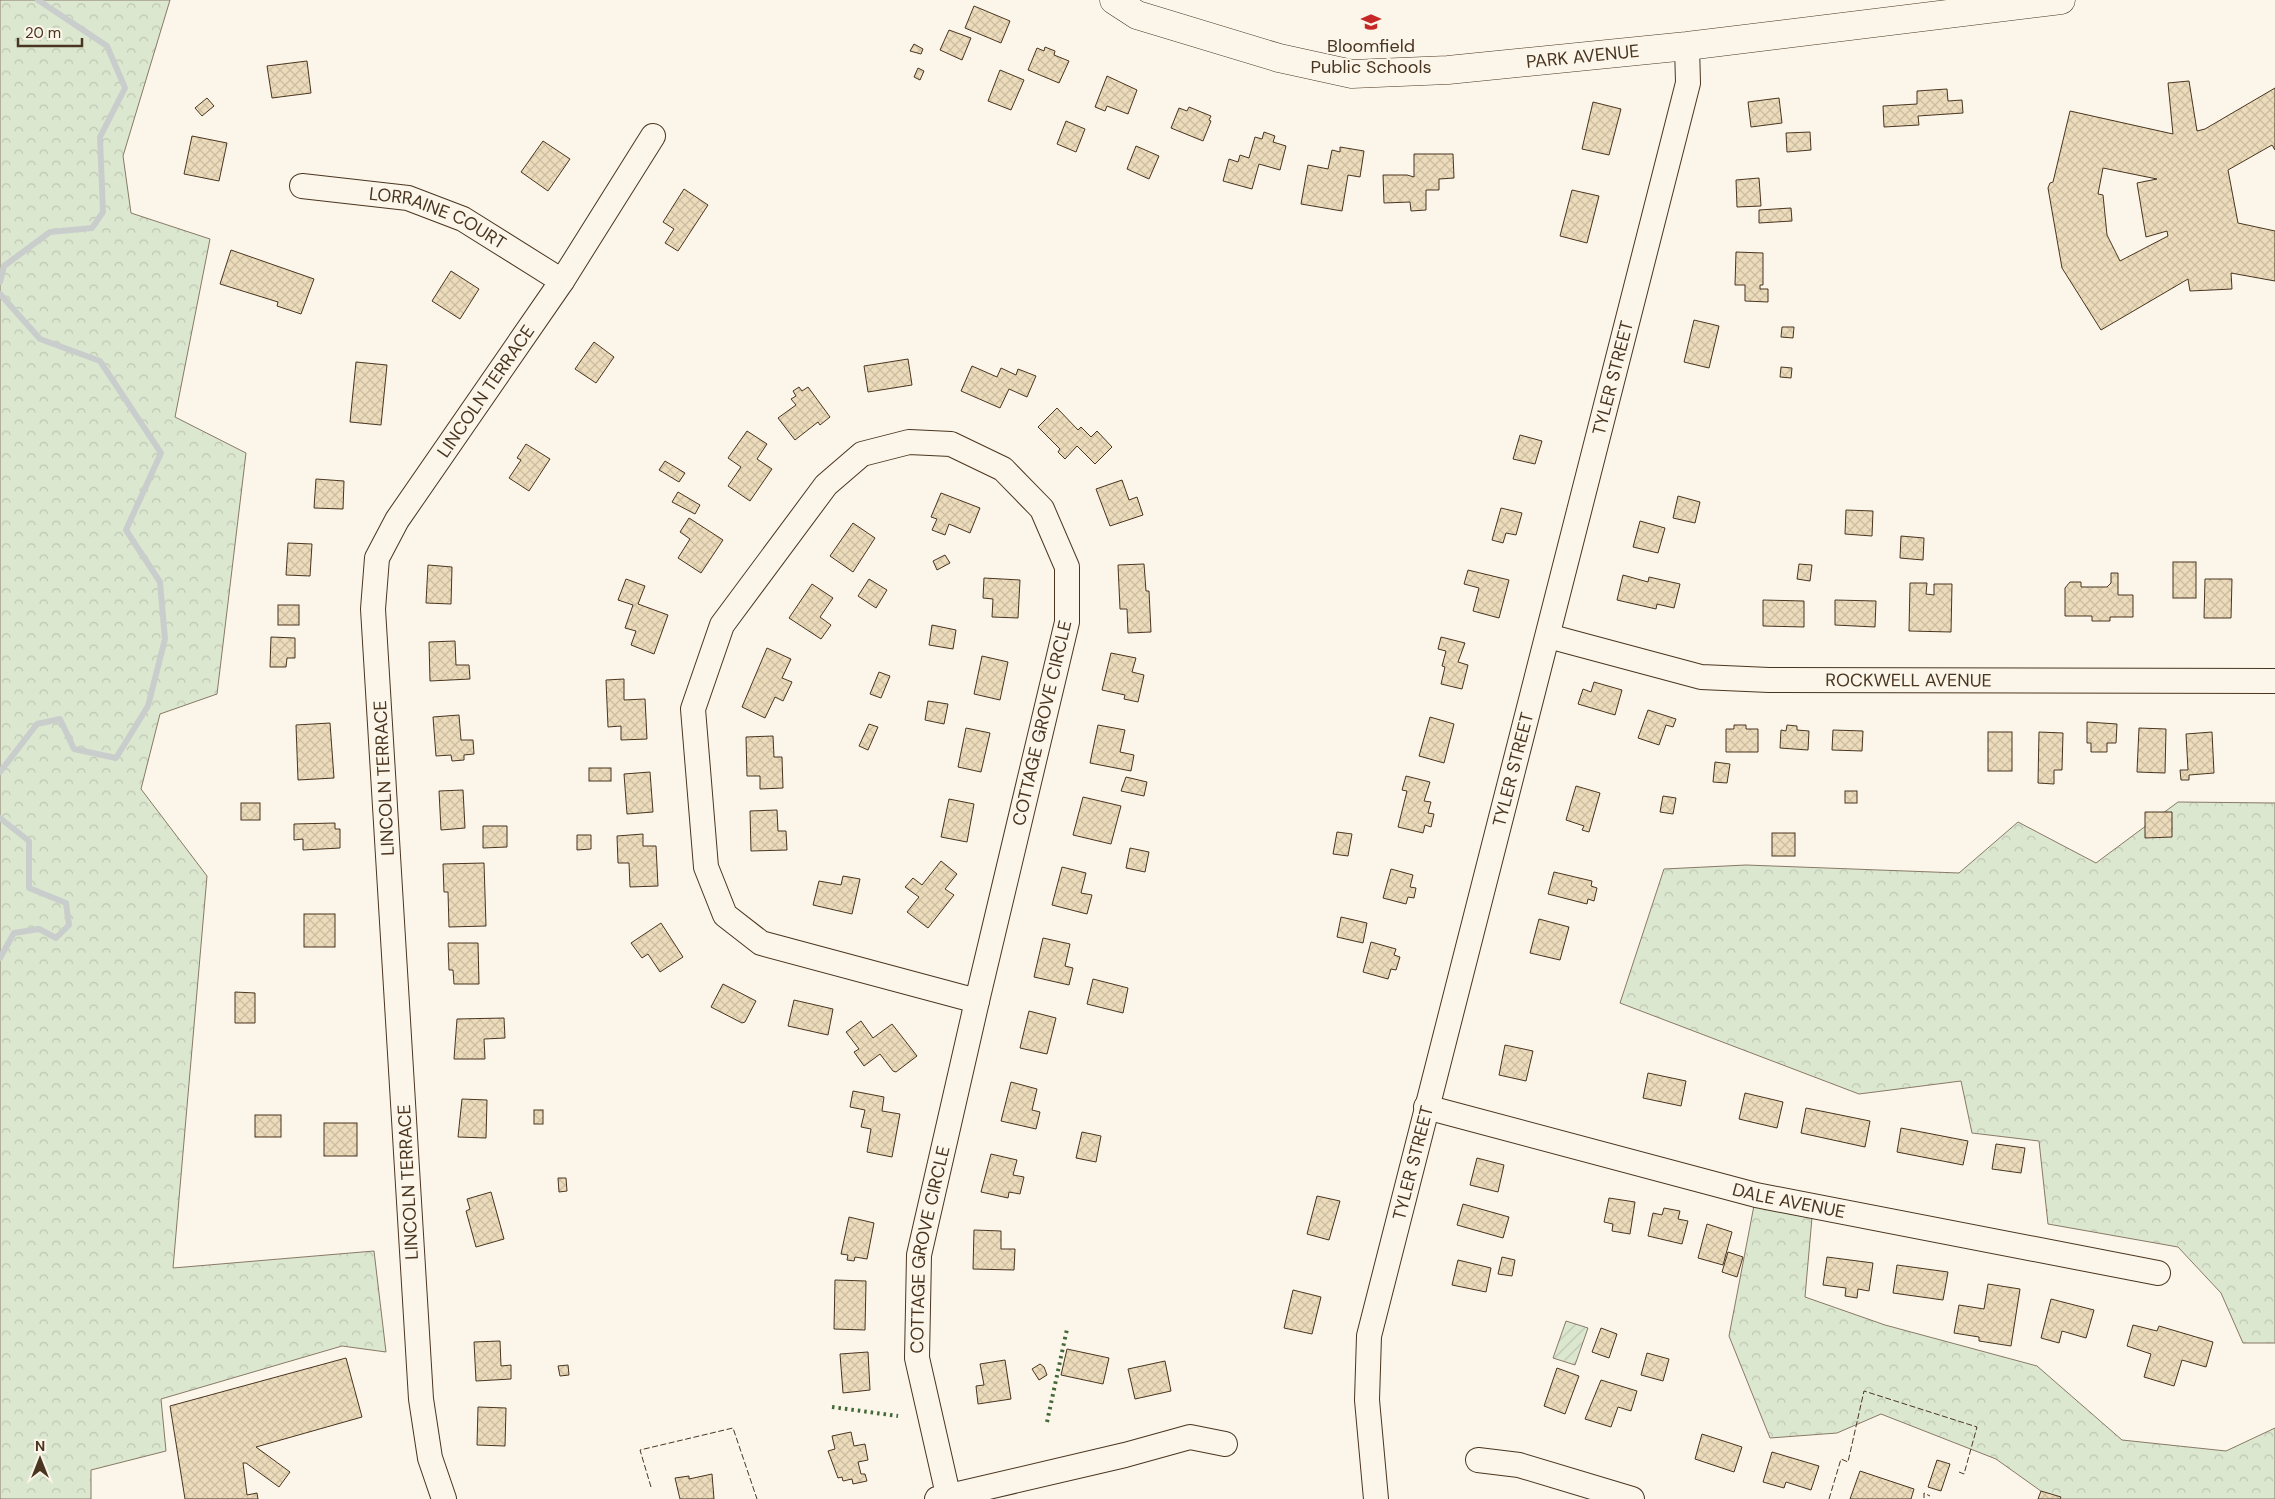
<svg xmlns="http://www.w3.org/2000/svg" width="2275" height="1499" viewBox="0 0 2275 1499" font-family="'DM Sans',sans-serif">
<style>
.forest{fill:url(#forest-crowns);stroke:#887966}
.garden{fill:url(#garden-furrows);stroke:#887966}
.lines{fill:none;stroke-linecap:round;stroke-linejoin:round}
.stream{stroke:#c9cecd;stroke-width:6}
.building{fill:url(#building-cross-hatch);stroke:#4a3520;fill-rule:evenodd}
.minor-casing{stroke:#4a3520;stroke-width:26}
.major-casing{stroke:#4a3520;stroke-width:29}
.minor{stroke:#fbf6e9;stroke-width:24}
.major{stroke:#fbf6e9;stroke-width:28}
.hedge{stroke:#436837;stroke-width:4;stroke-dasharray:2.5 4;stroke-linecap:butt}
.fence{stroke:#4a3520;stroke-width:1;stroke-dasharray:6 2.5;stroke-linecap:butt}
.labels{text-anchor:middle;stroke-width:4;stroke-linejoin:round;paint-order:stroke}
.poi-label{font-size:18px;fill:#4a3520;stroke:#fbf6e9}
.street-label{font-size:18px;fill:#4a3520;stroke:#fbf6e9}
</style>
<defs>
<pattern id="forest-crowns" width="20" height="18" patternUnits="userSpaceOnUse" patternTransform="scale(1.25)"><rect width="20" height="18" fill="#dce7d0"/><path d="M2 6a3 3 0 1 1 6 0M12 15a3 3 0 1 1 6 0" fill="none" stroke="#bec7b2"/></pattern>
<pattern id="garden-furrows" width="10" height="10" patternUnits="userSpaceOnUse" patternTransform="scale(1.25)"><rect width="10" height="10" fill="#dce7d0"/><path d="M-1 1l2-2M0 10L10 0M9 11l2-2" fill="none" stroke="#bec7b2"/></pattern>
<pattern id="building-cross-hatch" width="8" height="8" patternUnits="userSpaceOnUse" patternTransform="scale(1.25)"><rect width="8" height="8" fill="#ecdcbc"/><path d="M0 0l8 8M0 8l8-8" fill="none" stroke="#ccbda1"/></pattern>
</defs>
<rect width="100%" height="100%" fill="#fbf6e9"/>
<g class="forest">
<polygon points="0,0 170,0 123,156 131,213 210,239 175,417 246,453 217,694 160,714 141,789 207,876 173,1268 374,1251 386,1352 342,1346 161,1399 166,1451 91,1470 91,1499 0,1499"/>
<polygon points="2178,802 2275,803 2275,1343 2243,1343 2221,1293 2178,1247 2048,1224 2039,1141 1972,1133 1961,1081 1859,1094 1620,1003 1664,869 1746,865 1959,873 2018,822 2096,863"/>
<polygon points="1756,1195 1813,1206 1805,1297 1885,1325 2037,1366 2122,1440 2226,1451 2275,1428 2275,1499 2052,1499 1996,1459 1881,1414 1837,1433 1770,1438 1729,1336"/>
</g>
<polygon class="garden" points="1566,1321 1588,1328 1575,1365 1553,1358"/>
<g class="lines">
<g class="stream">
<polyline points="0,282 4,266 50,232 92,228 103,212 100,137 125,88 107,46 38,0"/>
<polyline points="0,294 40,339 100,361 161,453 126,530 160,582 165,639 148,706 116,758 74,749 60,719 37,724 0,772"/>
<polyline points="0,818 29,841 29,888 66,903 69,925 56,938 39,929 14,933 0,958"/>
</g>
</g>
<g class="building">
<polygon points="974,6 1010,21 1001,43 965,28"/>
<polygon points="949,30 971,38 962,60 940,50"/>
<polygon points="914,44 923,49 921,54 910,51"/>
<polygon points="1045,47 1055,51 1054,55 1069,61 1059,83 1028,70 1037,48 1044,51"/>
<polygon points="307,61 311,93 272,98 267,66"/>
<polygon points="918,68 924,71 920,80 914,77"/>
<polygon points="1000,70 1024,80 1011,110 988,101"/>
<polygon points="1107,76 1137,90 1128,114 1107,106 1105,111 1095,107"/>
<path d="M2189,81L2197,131L2205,129L2275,88V150L2272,145L2228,170L2238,223L2275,231V281L2231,273L2232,289L2190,291L2188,279L2101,330L2062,268L2048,188L2050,183L2053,182L2070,111L2173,134L2168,83ZM2103,168L2157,179L2137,183L2146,237L2167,231L2168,236L2120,261L2107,235L2103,195L2098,194Z"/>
<polygon points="1947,89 1948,101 1962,100 1963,113 1918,116 1919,125 1884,127 1883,106 1917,104 1917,91"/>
<polygon points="207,98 214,106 202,116 195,108"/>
<polygon points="1779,98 1782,123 1751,127 1748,102"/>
<polygon points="1593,102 1621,109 1609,155 1582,149"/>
<polygon points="1189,107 1211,116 1209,120 1211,121 1203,141 1171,128 1179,108 1187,111"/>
<polygon points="1066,121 1085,129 1076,152 1057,144"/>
<polygon points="1264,132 1275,136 1273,142 1286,146 1280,170 1259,164 1252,189 1223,181 1229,159 1238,162 1240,155 1249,158 1255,137 1262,139"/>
<polygon points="1810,132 1811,150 1787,152 1786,133"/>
<polygon points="192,136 227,143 219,181 184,174"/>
<polygon points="543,141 570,159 548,191 521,172"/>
<polygon points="1136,146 1159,156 1149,179 1127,169"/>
<polygon points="1340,147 1364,151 1360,177 1348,175 1342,211 1301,204 1308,165 1328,169 1332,150 1340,152"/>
<polygon points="1414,154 1453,154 1454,178 1439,179 1439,190 1426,190 1426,210 1411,211 1410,202 1384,203 1383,175 1407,175 1414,177"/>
<polygon points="1759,178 1761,206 1737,207 1736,180"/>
<polygon points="684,189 708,205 678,251 665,243 674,229 663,222"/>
<polygon points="1572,190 1599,196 1587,243 1560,236"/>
<polygon points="1791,208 1792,221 1759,223 1759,210"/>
<polygon points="231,250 314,279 301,314 277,306 278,302 220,284"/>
<polygon points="1736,252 1763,253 1763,285 1760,285 1760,289 1768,289 1768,302 1745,301 1745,285 1735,285"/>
<polygon points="451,271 479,289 460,319 432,301"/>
<polygon points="1694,320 1719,326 1709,368 1684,362"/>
<polygon points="1782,327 1794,327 1793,338 1781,337"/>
<polygon points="594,342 614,357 596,383 575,369"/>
<polygon points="908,359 912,385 868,392 864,366"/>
<polygon points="356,362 387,365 381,425 350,422"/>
<polygon points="972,366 997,377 1001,368 1016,375 1018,369 1036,376 1027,397 1009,389 1000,408 961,391"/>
<polygon points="1781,367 1792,368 1791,378 1780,377"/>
<polygon points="799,387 802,391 808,387 830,417 820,425 818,422 795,440 778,418 796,405 791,399 796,396 793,391"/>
<polygon points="1057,408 1078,430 1081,427 1091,437 1097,431 1112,447 1095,464 1077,446 1065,459 1058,452 1060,449 1038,427"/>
<polygon points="747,431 767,444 757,459 772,469 750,501 728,486 741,467 728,458"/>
<polygon points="1520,435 1542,441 1535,464 1513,459"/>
<polygon points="526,444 550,459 529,491 509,478 521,460 517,458"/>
<polygon points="665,461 685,473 679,482 659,470"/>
<polygon points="316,479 344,481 343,509 314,508"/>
<polygon points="1122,480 1129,500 1137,497 1143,515 1110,526 1096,489"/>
<polygon points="678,492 700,505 695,514 672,502"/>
<polygon points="941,493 980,508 970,533 949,524 945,535 932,530 937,519 931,517"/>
<polygon points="1678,496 1700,502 1695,523 1673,518"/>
<polygon points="1501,508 1522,513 1516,535 1506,533 1503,543 1492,540"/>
<polygon points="1846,510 1873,511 1872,536 1845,534"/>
<polygon points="689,518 723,540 701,573 678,558 690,539 680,532"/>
<polygon points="1640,521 1665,528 1658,553 1633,547"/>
<polygon points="853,523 875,538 853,572 830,556"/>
<polygon points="1901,536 1924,538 1923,560 1900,558"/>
<polygon points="288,543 312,544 310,576 286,575"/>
<polygon points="945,555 950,563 937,570 933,561"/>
<rect x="2173" y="562" width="23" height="36"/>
<polygon points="1144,564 1146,591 1149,591 1151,632 1128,633 1127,609 1120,609 1118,565"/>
<polygon points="1799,564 1812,565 1810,581 1797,579"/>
<polygon points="428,565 452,567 451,604 426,603"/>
<polygon points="1468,570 1509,580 1499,618 1473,611 1479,588 1464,584"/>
<polygon points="2111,573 2118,573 2118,595 2133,595 2133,617 2110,617 2110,621 2092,621 2092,616 2065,616 2065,588 2070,582 2081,582 2081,587 2107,587 2111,583"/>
<polygon points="1623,575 1648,582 1649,577 1680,584 1674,608 1657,604 1656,609 1617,600"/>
<polygon points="984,578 1020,580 1018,618 992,617 993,599 983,598"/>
<polygon points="626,579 645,586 638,604 668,615 654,654 631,645 636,631 625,628 633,605 618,600"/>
<polygon points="869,579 887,590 876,608 858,596"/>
<polygon points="2205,579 2232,579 2231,618 2204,618"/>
<polygon points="1910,583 1927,583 1926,594 1934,595 1934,584 1952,584 1951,632 1909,631"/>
<polygon points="812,584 833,598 820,617 831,625 821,639 789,618"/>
<polygon points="1763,600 1804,601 1804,627 1763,626"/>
<polygon points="1835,600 1876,601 1875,627 1835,625"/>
<rect x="278" y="605" width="21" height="20"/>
<polygon points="932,625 956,630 953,649 929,645"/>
<polygon points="271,637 295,638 295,658 287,658 286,667 270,667"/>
<polygon points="1441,637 1465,643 1458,662 1468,665 1462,689 1441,684 1445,667 1442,666 1446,651 1438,649"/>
<polygon points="455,641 456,665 469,665 470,679 430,681 429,642"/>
<polygon points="767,648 791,659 782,678 792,682 783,701 775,697 765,718 742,707"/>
<polygon points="1111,653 1136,658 1132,672 1144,675 1138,702 1124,699 1125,695 1102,690"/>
<polygon points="982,656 1008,662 1000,700 974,694"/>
<polygon points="879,672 890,676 881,698 870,694"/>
<polygon points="624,679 624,700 645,699 647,739 621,740 621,726 608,727 606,680"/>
<polygon points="1594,682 1622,690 1615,715 1578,704 1583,689 1591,692"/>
<polygon points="928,701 948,704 944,724 925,720"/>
<polygon points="1648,710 1676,719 1673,727 1666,725 1659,745 1638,738"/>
<polygon points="459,715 461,740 473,740 474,754 464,755 464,760 452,761 451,755 436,756 433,717"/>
<polygon points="1430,717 1454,724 1444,763 1419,756"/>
<polygon points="2087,722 2117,724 2116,743 2107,743 2107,752 2091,752 2091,743 2087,743"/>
<polygon points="330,723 334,778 298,780 296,725"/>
<polygon points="869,724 878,727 868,750 859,746"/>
<polygon points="1098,725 1125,730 1120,752 1134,755 1131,771 1090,763"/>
<polygon points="1734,725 1746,725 1746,729 1758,729 1758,752 1726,752 1726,729 1734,729"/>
<polygon points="1787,725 1797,726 1797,730 1809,731 1808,750 1780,748 1781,730 1786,731"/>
<polygon points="966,728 990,733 981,772 958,767"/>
<polygon points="2139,728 2166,729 2165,773 2137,772"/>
<polygon points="1833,730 1863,731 1862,751 1832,750"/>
<rect x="1988" y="732" width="24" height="39"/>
<polygon points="2039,732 2063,733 2062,770 2054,770 2054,784 2038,783"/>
<polygon points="2212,732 2214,773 2189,775 2189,780 2181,780 2180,770 2188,770 2186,734"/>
<polygon points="773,736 774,757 782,757 783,788 760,789 760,776 747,776 746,737"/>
<polygon points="1715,762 1730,764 1727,783 1713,782"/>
<rect x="589" y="768" width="22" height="13"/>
<polygon points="650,772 653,812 627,814 624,774"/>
<polygon points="1406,776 1430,782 1424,801 1431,802 1428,813 1434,814 1431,827 1425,825 1423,833 1398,827 1407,791 1402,790"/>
<polygon points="1126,777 1147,782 1144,796 1121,791"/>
<polygon points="1576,786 1600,793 1589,832 1582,830 1584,826 1566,820"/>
<polygon points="463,790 465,828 441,830 439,791"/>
<rect x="1845" y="791" width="12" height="12"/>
<polygon points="1663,796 1676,798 1673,814 1660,812"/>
<polygon points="1083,797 1121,806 1111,844 1073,835"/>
<polygon points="949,799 974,804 967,842 941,837"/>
<rect x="241" y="803" width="19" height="17"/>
<polygon points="777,810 778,831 786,831 787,850 751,851 750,811"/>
<polygon points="2145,812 2172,812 2172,837 2145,838"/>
<polygon points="335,823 335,829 340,829 340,848 303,850 303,839 294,840 294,824"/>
<polygon points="483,826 507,826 507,847 483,848"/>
<polygon points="1337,832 1352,834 1348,856 1333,854"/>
<rect x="1772" y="833" width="23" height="23"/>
<polygon points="643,834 643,846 656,846 658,886 630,887 629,863 618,863 617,836"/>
<polygon points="577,835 591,835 591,849 577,850"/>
<polygon points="1130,848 1149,852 1145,872 1126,868"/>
<polygon points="941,861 957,874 945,889 954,895 928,928 907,912 919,897 905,887 913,878 922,885"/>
<polygon points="484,863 486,926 449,927 448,892 444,892 443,864"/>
<polygon points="1062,867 1086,873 1081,893 1092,895 1087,914 1052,905"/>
<polygon points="1391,869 1413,875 1410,887 1416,888 1414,898 1408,897 1406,904 1383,898"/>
<polygon points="1554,872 1592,881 1591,886 1597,888 1594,901 1588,899 1587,904 1548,894"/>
<polygon points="843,876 860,879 852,914 813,905 819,881 841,885"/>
<rect x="304" y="914" width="31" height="33"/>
<polygon points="1341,917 1367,923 1363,943 1337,937"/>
<polygon points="1539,919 1569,927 1560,960 1530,953"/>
<polygon points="661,923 683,957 660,972 648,954 642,958 631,943"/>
<polygon points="1043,938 1070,944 1065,966 1073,968 1069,985 1034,977"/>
<polygon points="1371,942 1396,949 1394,955 1400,957 1396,970 1391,969 1388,979 1363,972"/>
<polygon points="448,943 478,943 479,984 454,984 453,970 449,970"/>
<polygon points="1093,979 1128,988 1123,1013 1087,1004"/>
<polygon points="723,984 756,1001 745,1022 742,1023 711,1007"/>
<polygon points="235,992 255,993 255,1023 235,1023"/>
<polygon points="794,1000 833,1009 828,1035 788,1026"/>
<polygon points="1029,1011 1056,1018 1047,1054 1020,1048"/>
<polygon points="504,1018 505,1038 484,1039 485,1059 454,1059 457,1019"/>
<polygon points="861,1021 873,1038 892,1024 917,1056 896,1072 893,1071 880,1054 864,1066 854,1052 859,1049 846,1032"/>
<polygon points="1505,1045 1533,1051 1526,1081 1499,1075"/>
<polygon points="1648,1073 1686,1081 1681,1106 1643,1098"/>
<polygon points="1011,1082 1037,1089 1032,1110 1040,1112 1036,1129 1001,1121"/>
<polygon points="853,1091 884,1097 882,1111 900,1114 892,1157 867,1152 871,1129 861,1127 865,1110 850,1107"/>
<polygon points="1745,1093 1783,1102 1777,1128 1739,1119"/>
<polygon points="462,1099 487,1100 486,1138 458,1137"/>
<polygon points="1806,1108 1870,1121 1865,1147 1801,1133"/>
<rect x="534" y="1110" width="9" height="14"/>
<rect x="255" y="1115" width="26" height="22"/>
<rect x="324" y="1123" width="33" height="33"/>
<polygon points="1901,1128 1968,1141 1963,1165 1897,1152"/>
<polygon points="1082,1132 1101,1136 1096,1162 1076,1158"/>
<polygon points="1996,1144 2025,1148 2021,1173 1992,1169"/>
<polygon points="991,1154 1017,1160 1013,1175 1024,1177 1020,1194 1009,1192 1008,1198 981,1192"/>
<polygon points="1477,1158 1504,1165 1498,1192 1470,1185"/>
<polygon points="558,1178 566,1178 567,1191 559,1192"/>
<polygon points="491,1192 504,1239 476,1247 466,1211 470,1209 467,1199"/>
<polygon points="1317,1196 1340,1201 1329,1240 1307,1234"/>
<polygon points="1609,1198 1635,1202 1630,1234 1612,1231 1613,1224 1604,1222"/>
<polygon points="1463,1204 1509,1217 1503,1238 1457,1225"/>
<polygon points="1664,1208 1680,1211 1678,1219 1688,1221 1682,1244 1648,1236 1653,1213 1662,1215"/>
<polygon points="849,1217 874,1223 867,1259 855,1257 854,1261 847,1260 848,1255 841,1254"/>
<polygon points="1707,1224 1732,1232 1723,1265 1698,1258"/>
<polygon points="974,1230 1001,1231 1001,1249 1015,1249 1014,1270 973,1269"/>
<polygon points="1728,1252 1743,1257 1737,1277 1722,1272"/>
<polygon points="1502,1257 1515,1260 1512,1276 1498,1274"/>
<polygon points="1827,1257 1873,1263 1869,1291 1858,1289 1857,1298 1845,1296 1846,1288 1823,1285"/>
<polygon points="1458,1260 1491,1268 1486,1292 1452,1285"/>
<polygon points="1897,1265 1948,1272 1943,1300 1893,1293"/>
<polygon points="835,1280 866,1281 865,1330 834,1329"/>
<polygon points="1988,1284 2020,1289 2011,1346 1979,1341 1979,1337 1954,1333 1959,1305 1984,1309"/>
<polygon points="1293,1290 1321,1297 1312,1334 1284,1328"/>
<polygon points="2051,1299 2094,1310 2086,1338 2062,1331 2059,1343 2041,1338"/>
<polygon points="2133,1325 2157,1331 2159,1326 2213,1342 2206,1367 2182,1360 2174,1386 2144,1377 2151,1354 2127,1346"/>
<polygon points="1601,1328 1617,1334 1609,1358 1592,1352"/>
<polygon points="500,1341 501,1366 511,1365 511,1379 476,1381 474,1342"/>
<polygon points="1067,1349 1109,1358 1103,1384 1061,1375"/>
<polygon points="868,1352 870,1390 843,1393 840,1354"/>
<polygon points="1647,1353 1669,1359 1663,1381 1641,1375"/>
<polygon points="346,1358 362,1417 256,1447 290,1472 279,1487 246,1463 243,1463 247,1495 257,1493 258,1499 185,1499 170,1406"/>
<polygon points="1005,1360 1011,1399 978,1404 976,1386 984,1385 980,1364"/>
<polygon points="1165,1361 1171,1391 1135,1399 1128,1369"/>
<polygon points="1040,1364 1044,1367 1047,1375 1039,1380 1032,1369"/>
<polygon points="568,1365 569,1375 560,1376 558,1366"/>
<polygon points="1557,1368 1579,1376 1565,1414 1544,1406"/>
<polygon points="1601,1380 1637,1391 1631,1411 1618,1407 1611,1427 1585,1419"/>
<polygon points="478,1407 506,1408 505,1446 477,1445"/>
<polygon points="851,1432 854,1446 865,1444 868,1460 858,1462 861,1474 865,1474 867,1481 853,1484 852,1479 843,1481 842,1477 838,1478 828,1451 835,1449 832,1436"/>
<polygon points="1702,1434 1742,1447 1734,1472 1695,1459"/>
<polygon points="1772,1452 1819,1466 1811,1490 1786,1482 1784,1488 1763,1482"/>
<polygon points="1937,1460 1950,1464 1941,1491 1928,1487"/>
<polygon points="1860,1471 1914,1489 1911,1499 1850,1499"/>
<polygon points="712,1474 714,1499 680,1499 675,1478 689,1476 689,1479"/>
<polygon points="2041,1491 2061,1497 2060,1499 2038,1499"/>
</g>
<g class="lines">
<defs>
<g id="minor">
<path id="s1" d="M302,186L408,198L463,219L562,281"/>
<polygon points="909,442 951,444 1003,469 1042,509 1067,567 1067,622 977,1001 761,943 725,915 706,867 693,709 722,625 826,485 862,454"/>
<path id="s2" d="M1548,636L1701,677L1769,680L2275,681"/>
<path id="s3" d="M1426,1107L1756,1195L2158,1273"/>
<polyline points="1478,1460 1519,1465 1632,1499"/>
<path id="s4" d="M444,1499L430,1458L421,1399L373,609L377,558L397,520L562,281L653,136"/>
<polyline points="937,1499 1125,1455 1190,1437 1225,1444"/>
<path id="s5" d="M949,1499L917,1358L919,1255L977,1001"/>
<path id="s6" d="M1376,1499L1367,1400L1369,1336L1688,83L1687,46"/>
</g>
<g id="major">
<path id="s7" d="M1114,0L1137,15L1279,58L1352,74L1448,70L1687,46L2061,0"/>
</g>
</defs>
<use href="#minor" class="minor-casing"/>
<use href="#major" class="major-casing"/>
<use href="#minor" class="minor"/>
<use href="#major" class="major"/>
<g class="hedge">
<polyline points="832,1407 898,1416"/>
<polyline points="1047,1422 1067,1329"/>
</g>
<g class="fence">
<polyline points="651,1487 640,1450 733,1428 757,1499"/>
<polyline points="1924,1498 1924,1493 1930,1496"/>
<polyline points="1829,1499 1841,1459 1848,1462 1864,1391 1977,1427 1964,1474 1959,1472"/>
</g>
</g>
<defs>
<symbol id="school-bare" viewBox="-9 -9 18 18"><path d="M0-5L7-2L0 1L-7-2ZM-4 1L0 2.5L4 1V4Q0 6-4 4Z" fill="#c62828" stroke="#fbf6e9" stroke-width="2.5" paint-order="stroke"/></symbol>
</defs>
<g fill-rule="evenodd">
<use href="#school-bare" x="1357" y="8" width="28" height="28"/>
</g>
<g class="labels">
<g class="poi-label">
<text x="1371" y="52">Bloomfield<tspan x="1371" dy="21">Public Schools</tspan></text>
</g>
<g class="street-label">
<text dy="6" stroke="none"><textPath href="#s7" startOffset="482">PARK AVENUE</textPath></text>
<text dy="6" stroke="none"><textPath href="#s1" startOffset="141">LORRAINE COURT</textPath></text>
<text dy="6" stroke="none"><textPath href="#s6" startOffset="1152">TYLER STREET</textPath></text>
<text dy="6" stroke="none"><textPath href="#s4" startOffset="1145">LINCOLN TERRACE</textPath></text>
<text dy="6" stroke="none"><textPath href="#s2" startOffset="366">ROCKWELL AVENUE</textPath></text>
<text transform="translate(1042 723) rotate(-77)" y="6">COTTAGE GROVE CIRCLE</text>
<text dy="6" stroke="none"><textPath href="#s6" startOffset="748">TYLER STREET</textPath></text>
<text transform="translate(384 778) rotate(-93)" y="6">LINCOLN TERRACE</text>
<text dy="6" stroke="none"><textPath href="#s6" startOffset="342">TYLER STREET</textPath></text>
<text transform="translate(408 1182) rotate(-93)" y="6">LINCOLN TERRACE</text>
<text dy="6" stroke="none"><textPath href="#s3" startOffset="375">DALE AVENUE</textPath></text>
<text dy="6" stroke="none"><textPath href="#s5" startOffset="254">COTTAGE GROVE CIRCLE</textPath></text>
</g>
</g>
<g transform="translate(40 1459)" stroke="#fbf6e9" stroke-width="4" paint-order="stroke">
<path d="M0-4L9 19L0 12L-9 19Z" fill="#4a3520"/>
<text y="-8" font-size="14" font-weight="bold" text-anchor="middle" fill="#4a3520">N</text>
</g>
<path d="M18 38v8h64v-8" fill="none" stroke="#4a3520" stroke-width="2.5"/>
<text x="25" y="38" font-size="15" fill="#4a3520" stroke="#fbf6e9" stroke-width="4" paint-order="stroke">20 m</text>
</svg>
